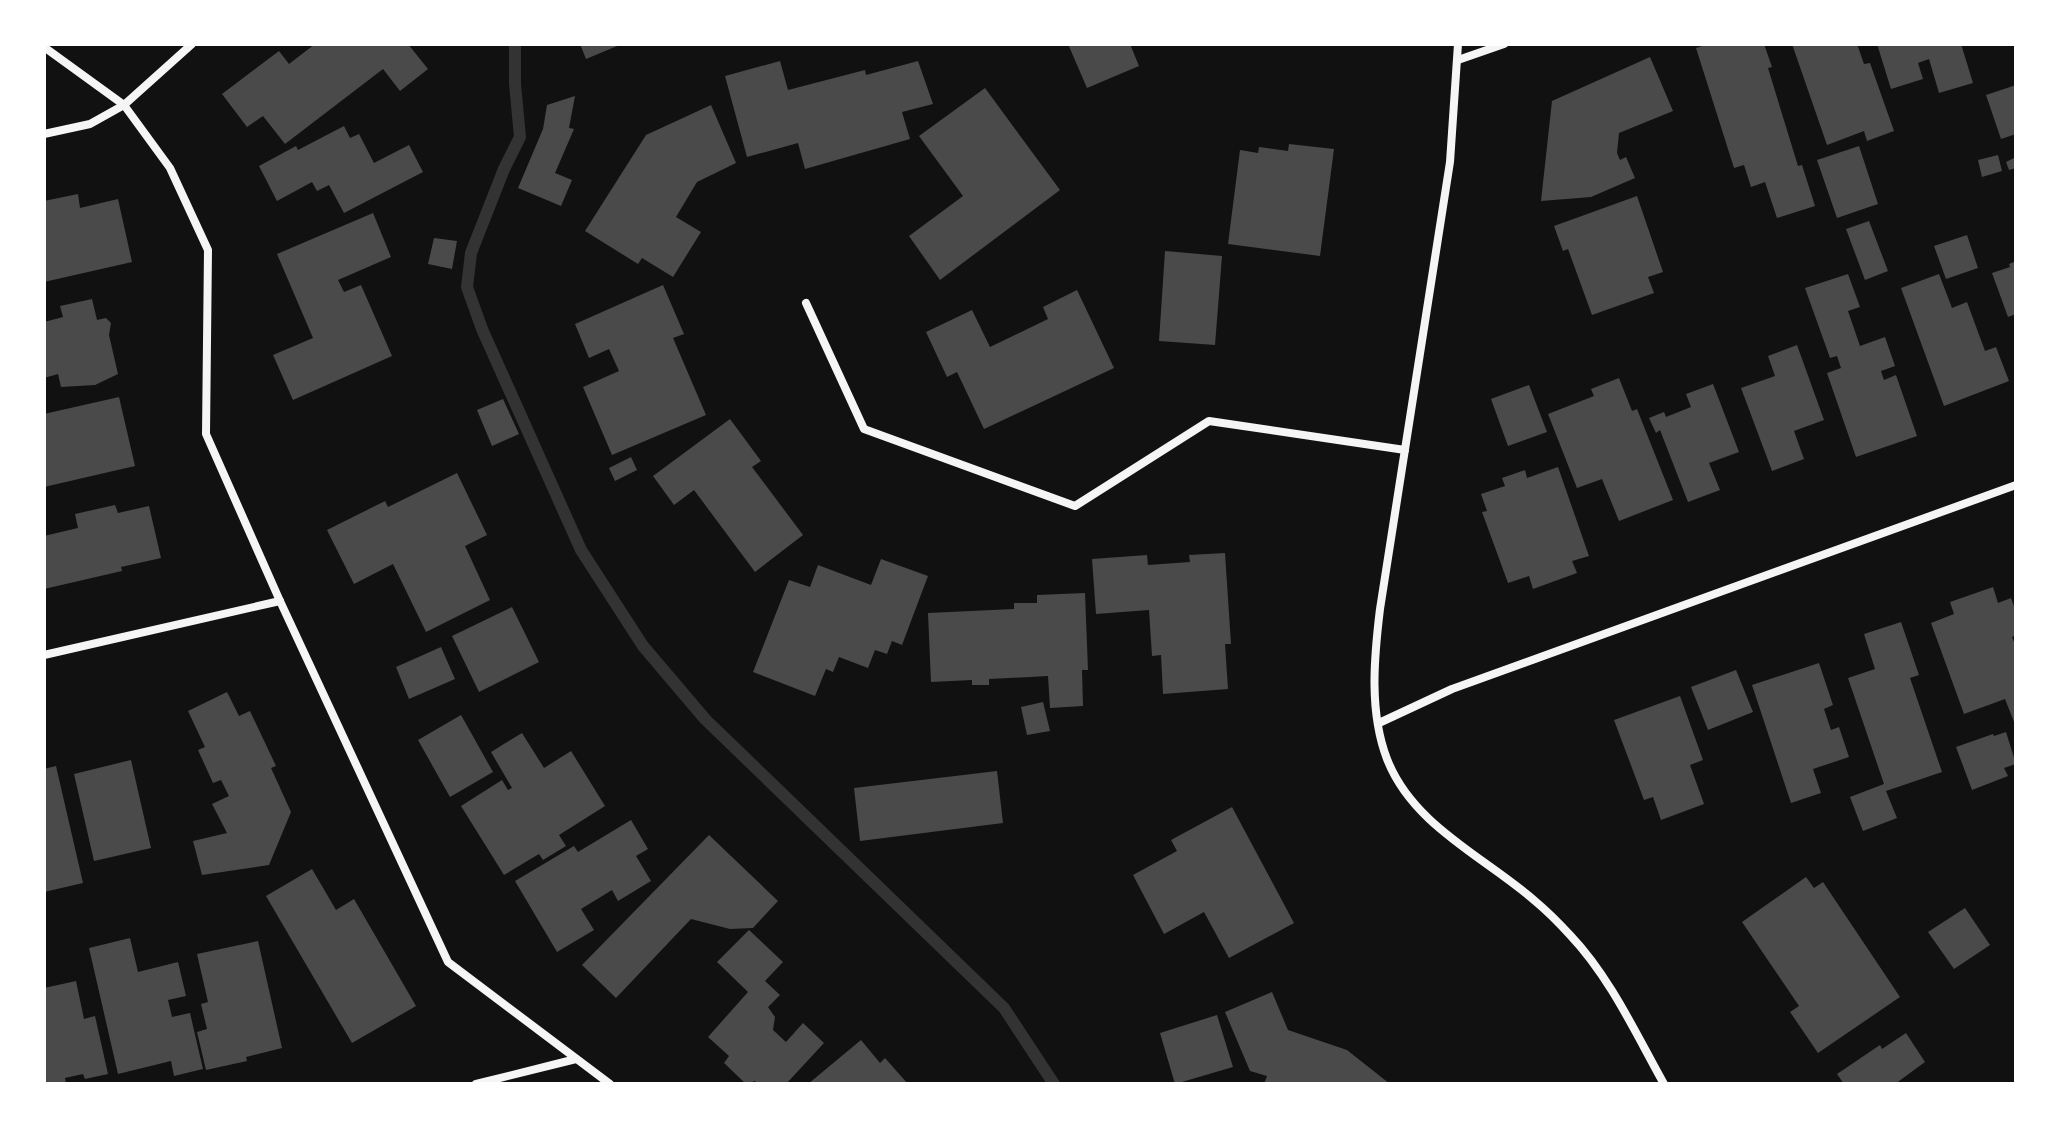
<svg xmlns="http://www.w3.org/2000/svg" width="2060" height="1128" viewBox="0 0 2060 1128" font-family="'Varela Round',sans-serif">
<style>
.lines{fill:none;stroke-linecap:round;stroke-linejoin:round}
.stream{stroke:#333;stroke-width:12}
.building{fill:#4a4a4a}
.minor{stroke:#f5f5f5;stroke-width:8}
</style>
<rect width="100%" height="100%" fill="#111"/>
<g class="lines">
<polyline class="stream" points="515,44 515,84 520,137 504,169 471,253 467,287 482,329 581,550 643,646 705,719 1004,1008 1054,1084"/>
</g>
<g class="building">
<polygon points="315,44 408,44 428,69 400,91 383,69 285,144 263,116 247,127 222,94 279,51 289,64"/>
<polygon points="580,44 622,44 586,59"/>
<polygon points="1068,44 1130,44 1139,66 1087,88"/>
<polygon points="1709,44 1764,44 1772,67 1768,68 1798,166 1802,165 1815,206 1777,218 1765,182 1751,187 1744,165 1734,168 1696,48"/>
<polygon points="1792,44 1857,44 1864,64 1870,63 1894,131 1867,141 1864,131 1827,145"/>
<polygon points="1877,44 1961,44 1973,83 1939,93 1929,59 1918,63 1923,79 1891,89"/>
<polygon points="1650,57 1673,111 1619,133 1617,153 1620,160 1626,157 1635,178 1591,197 1541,201 1552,101"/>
<polygon points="780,61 788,90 865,70 866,75 918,61 933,104 902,112 910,139 805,169 798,143 747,157 725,76"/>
<polygon points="2016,85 2016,134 2001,139 1986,95"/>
<polygon points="985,88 1060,190 940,280 909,236 963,196 919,136"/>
<polygon points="575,96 569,128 574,129 555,173 572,180 561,206 518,188 543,129 547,105"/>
<polygon points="711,105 736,163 697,182 676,217 701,232 673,277 642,258 638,264 585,231 646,135"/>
<polygon points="344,126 350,138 359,134 374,163 409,145 423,172 344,213 329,185 317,191 312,182 277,201 259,166 296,146 298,150"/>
<polygon points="1289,144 1334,149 1320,256 1228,244 1240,150 1258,153 1259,147 1288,151"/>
<polygon points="1859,146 1878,204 1837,218 1817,160"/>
<polygon points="1998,155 2002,171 1982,177 1978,160"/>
<polygon points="2016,157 2016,168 2009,170 2006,162"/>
<polygon points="78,194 80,208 118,199 132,262 44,282 44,201"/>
<polygon points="1637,196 1663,272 1648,277 1654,293 1592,315 1568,249 1563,251 1554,226"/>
<polygon points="373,213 391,257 338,280 344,292 361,285 392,356 293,400 273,355 313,338 277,254"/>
<polygon points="1869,221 1888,271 1865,280 1846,229"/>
<polygon points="1967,235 1978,268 1946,279 1934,246"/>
<polygon points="434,238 457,241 452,269 428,264"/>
<polygon points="1165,251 1222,256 1215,345 1159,341"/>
<polygon points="2016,261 2016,314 2008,317 1992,273 2010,267 2009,264"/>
<polygon points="1848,274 1860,307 1848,311 1860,346 1885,337 1895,366 1881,371 1884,380 1896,375 1917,436 1856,457 1827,373 1841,368 1837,356 1830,358 1805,288"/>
<polygon points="1939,274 1952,308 1967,302 1985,351 1996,347 2009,381 1944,406 1901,288"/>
<polygon points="663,285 684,334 673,338 706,415 612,455 583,387 619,371 609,349 589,358 575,324"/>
<polygon points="1077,290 1114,368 984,429 957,372 947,377 926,332 972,310 990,347 1048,319 1043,307"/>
<polygon points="92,299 97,320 106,318 111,323 109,335 118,374 95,385 61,387 58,374 44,378 44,322 63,317 60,306"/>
<polygon points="1797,345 1824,420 1794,431 1804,459 1772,471 1741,388 1775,376 1768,356"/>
<polygon points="1619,378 1632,411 1637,409 1673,500 1619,521 1602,479 1577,488 1548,414 1594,396 1591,389"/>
<polygon points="1713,384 1739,452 1709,463 1720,490 1688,502 1660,430 1656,433 1649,418 1664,412 1666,417 1691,407 1686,394"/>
<polygon points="1529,385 1547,432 1508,446 1491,399"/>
<polygon points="119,397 135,466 44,487 44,414"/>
<polygon points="503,399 519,434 492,446 477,410"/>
<polygon points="730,419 761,461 752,467 803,535 755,572 694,490 674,505 653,476"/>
<polygon points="631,457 637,470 615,481 609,468"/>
<polygon points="1558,467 1589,556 1572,561 1577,573 1533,589 1529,576 1508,583 1482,512 1487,511 1481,494 1505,486 1502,478 1525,470 1527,478"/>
<polygon points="457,473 487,535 465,546 490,600 426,632 393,564 354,584 327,530 385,501 388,507"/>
<polygon points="115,505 118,513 149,506 161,558 121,567 122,571 44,589 44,536 78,528 75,514"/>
<polygon points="1225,553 1231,644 1225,644 1228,689 1163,694 1161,655 1152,656 1149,610 1096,614 1092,559 1147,555 1148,565 1190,562 1189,555"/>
<polygon points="881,559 928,576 902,645 892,641 887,654 875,650 868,668 839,657 833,672 826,669 815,696 753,672 789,580 810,587 818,565 871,585"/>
<polygon points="1993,587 1998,603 2011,598 2016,612 2016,635 2012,637 2016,647 2016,727 2005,699 1964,714 1931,623 1954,614 1950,602"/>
<polygon points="1085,593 1088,670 1082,670 1083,706 1050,708 1048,676 989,679 989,685 972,685 972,680 931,682 928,613 1014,609 1014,603 1037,603 1037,595"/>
<polygon points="512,607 539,662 479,692 452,636"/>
<polygon points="1901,622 1919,675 1910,678 1942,772 1886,791 1897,818 1863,831 1850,797 1884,784 1848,678 1875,669 1864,634"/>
<polygon points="441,647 455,679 409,699 396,667"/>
<polygon points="1819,663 1833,705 1824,709 1831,730 1839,727 1849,757 1813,769 1821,793 1791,803 1752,685"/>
<polygon points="1736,670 1753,712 1708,730 1691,687"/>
<polygon points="227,692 239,716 250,711 276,766 271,768 291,812 269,865 202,875 193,841 227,833 212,804 229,796 221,780 213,783 198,750 205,747 188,711"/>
<polygon points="1680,696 1703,760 1690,765 1704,804 1661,820 1653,797 1644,800 1614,720"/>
<polygon points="1043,702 1050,731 1027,735 1021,707"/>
<polygon points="461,715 493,772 450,797 418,740"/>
<polygon points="2006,732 2016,764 2004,768 2008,776 1972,790 1956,747 1993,734 1994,736"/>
<polygon points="522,733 544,768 571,751 605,806 559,835 566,846 543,860 539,854 504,875 461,806 502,780 508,790 512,788 491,752"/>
<polygon points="131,760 151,848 94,861 74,774"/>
<polygon points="56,766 83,883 44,892 44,769"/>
<polygon points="997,771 1003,823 860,841 854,788"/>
<polygon points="1232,807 1294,923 1229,958 1204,912 1164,934 1133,875 1177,851 1171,840"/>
<polygon points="631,820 648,849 636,856 651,881 618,901 612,890 581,909 594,930 557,952 515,881 574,846 578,852"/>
<polygon points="709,835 778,901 753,928 730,929 691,919 616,998 582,965"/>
<polygon points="312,869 336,910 354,899 416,1006 352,1043 266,896"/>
<polygon points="1806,877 1814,888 1823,882 1900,997 1818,1053 1790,1012 1799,1006 1742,922"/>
<polygon points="1965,908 1990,945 1954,969 1928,932"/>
<polygon points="749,930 783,962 765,981 780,995 768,1007 775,1017 773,1030 786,1042 803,1023 824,1043 786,1084 758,1084 755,1081 746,1084 724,1063 729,1056 708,1037 748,992 717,962"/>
<polygon points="130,938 138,972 178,962 186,996 168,1000 172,1017 190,1013 203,1069 174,1076 171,1061 118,1074 89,948"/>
<polygon points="258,941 282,1048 246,1057 247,1061 206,1070 197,1032 207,1029 201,1004 208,1002 197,954"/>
<polygon points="76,981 84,1019 95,1016 108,1074 85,1079 83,1074 65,1078 66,1084 44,1084 44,988"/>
<polygon points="1272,992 1288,1030 1347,1050 1390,1084 1264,1084 1267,1076 1250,1071 1225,1012"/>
<polygon points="1217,1015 1233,1067 1175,1084 1160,1033"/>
<polygon points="1906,1033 1925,1062 1895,1084 1844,1084 1837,1074 1880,1045 1882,1049"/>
<polygon points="861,1040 880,1063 885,1058 908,1084 808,1084"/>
</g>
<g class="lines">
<g class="minor">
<path d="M1458,44L1450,162L1380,609C1374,658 1369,712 1387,759C1413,826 1485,857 1535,901C1547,911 1559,923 1570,935C1610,977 1636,1034 1664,1084"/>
<polyline points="44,47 124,105 170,168 208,250 206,434 280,601 448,962 610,1084"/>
<polyline points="1458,60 1504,44"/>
<polyline points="44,134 90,124 124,105 192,44"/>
<polyline points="806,303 864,429 1075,506 1209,421 1405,450"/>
<polyline points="44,655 280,601"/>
<polyline points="1379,723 1452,689 2016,485"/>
<polyline points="476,1084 576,1059"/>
</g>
</g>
<rect width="2060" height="1128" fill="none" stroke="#ffffff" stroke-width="92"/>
</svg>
